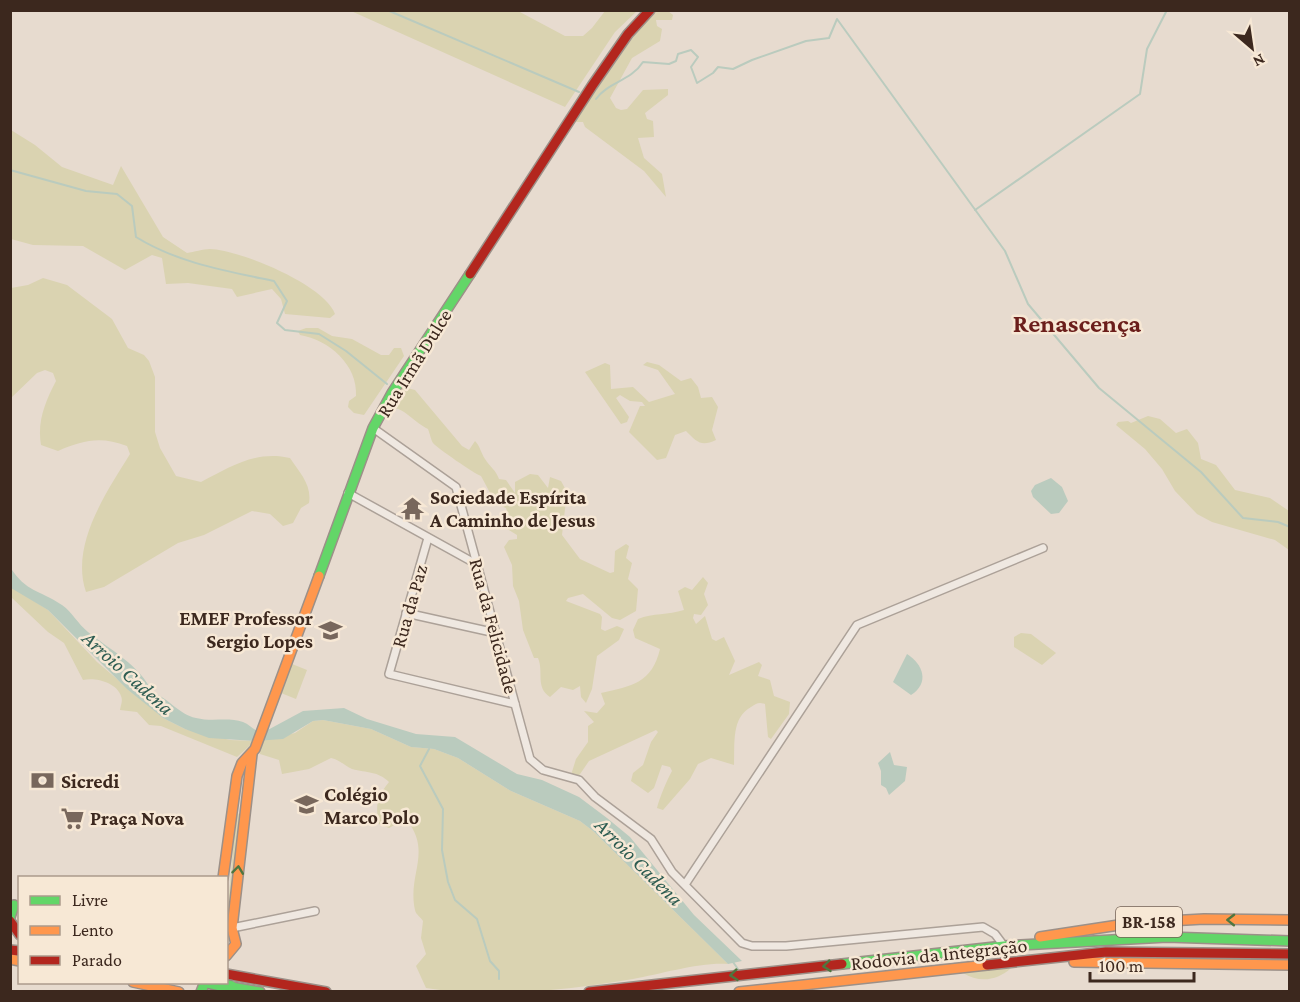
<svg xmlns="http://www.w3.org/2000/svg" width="1300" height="1002" viewBox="0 0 1300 1002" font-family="'Crimson Pro',serif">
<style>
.green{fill:#dad3b1}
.water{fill:#bacbbe}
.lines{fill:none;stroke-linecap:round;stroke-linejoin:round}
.stream{stroke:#bacbbe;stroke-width:2}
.street-casing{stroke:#aca198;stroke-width:10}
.fast-casing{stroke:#9c9088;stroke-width:12}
.slow-casing{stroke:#9c9088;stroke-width:12}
.jam-casing{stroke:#9c9088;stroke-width:12}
.street{stroke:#efe8e1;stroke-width:7}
.fast{stroke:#63d668;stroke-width:9}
.slow{stroke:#ff974d;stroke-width:9}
.jam{stroke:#b3261e;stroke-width:9}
.fast-bridge-casing{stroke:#92867e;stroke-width:15;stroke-linecap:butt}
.fast-bridge{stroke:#63d668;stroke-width:12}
.oneway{stroke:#4e763f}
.labels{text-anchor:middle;stroke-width:5;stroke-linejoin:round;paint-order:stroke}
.shield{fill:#f7e8d5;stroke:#746255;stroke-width:1.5}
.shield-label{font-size:18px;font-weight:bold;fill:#3c281e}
.street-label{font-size:20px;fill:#3c281e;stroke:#f7e8d5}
.poi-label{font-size:20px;font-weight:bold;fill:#3c281e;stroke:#f7e8d5;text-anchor:start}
.water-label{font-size:21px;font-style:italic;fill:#2d5c51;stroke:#f7e8d5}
.district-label{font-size:26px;font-weight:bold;fill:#6b1e1b;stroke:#f7e8d5}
</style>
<rect width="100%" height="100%" fill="#e7dbcf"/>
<g class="green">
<polygon points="351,11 518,11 565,36 583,36 592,28 605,11 637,11 615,32 565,107"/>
<path d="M654,11H668L673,15L672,20H656L657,26L662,29L660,41L632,58L610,98L616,108L621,110L627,109L643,90L668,89V95L645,113L647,119L653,121L654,137L638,138L644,158L662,174L666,197L644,171L585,127L583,122H572C602,86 624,46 654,11Z"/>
<path d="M11,130L35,145L62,167L113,185L121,166L163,237L187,253C194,252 203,249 210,249C240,250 325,285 335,314L330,318L285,314L281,299L272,289L237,297L232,289L188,283L166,284L162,258L152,255L125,270L83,246L33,245L11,239Z"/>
<path d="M43,278L67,285L112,319L128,348L144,355L149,361L155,377V432L160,448L176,476L201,482C230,467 256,450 290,458C300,473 312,485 309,503L301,508L293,523L283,526L270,514L252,511L204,535L178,543L104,587L86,592C70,545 106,493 130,454L127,446C101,436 83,440 58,451L41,445C37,422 45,402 56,381L53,373L45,370L37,373L11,398V288L28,285Z"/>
<path d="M306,328H318L332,336L352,339L381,355H389L394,348H401L404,356L364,415L354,413L348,407L349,401L356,396C358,365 329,340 300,335L298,331Z"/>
<path d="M647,362L659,365L681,381L691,378L698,387L701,398L712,397L718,407L712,430L716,440C701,447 697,442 686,431L675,435L666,458L657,460L629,432L640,406H645L642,402L630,401L620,395L616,398L629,417L627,422L621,424L585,372L605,363L610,365L611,389L633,387L649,402L675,394L658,370L643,365Z"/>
<path d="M403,387L415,390L462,446L469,450L475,441C480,446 481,453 485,459C490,467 496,470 499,479L506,480L515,493V482L530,474L538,475L548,488L550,477L561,481L567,492L562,535L580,559L610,573L614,572L615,551L626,544L629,546L626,558L632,563L628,579L638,589L636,611L620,620L612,618L583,594L568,598L566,601L600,614L602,617L601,629L605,631L617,626L624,629L619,640L597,656L592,689L586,703L581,697L580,686L573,690L561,687L550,697C535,687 544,672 538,658H534L523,630L519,601L513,586L512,565L504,547L509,540L517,539V535L507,529L502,522L508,515L506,508L496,504L481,476C475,474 437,448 433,443C431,440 430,434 428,429C415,423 405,408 390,407Z"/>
<polygon points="1148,416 1160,419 1176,433 1187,429 1198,443 1201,459 1216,465 1235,490 1270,498 1289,511 1289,550 1275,540 1212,522 1197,514 1175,491 1162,469 1145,449 1116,425 1118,422 1128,421 1131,423"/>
<path d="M703,577L708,583L704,594L708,605L701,615L694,614L693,618L696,624L705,616L712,639L716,641L724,637L735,661L729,675L759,662L762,665L758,676L770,680L774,696L790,702L789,714L771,739L768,737L765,704C759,702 757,703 751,707C731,718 735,744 734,765L711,758L698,764L690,779L663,810L657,808C659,799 667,780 672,771L670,767L662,765L654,788L648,793L631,781L633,773L643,765L651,742L658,732L656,730L589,761L578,777L571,775L576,759L588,742V726L594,722L584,711L597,713L605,704L601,693C632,686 652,683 660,649L635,638L633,630L638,619C653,613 668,615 684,610L678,591L685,587L692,590Z"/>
<path d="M10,586L48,610L97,662L163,718L185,729L230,740L255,741L237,757L161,726L149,725L137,712L120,710C121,704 123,701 121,696C117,683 96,677 83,680L64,643L48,632L11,597Z"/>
<polygon points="1021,633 1031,634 1056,653 1042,665 1014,647 1014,637"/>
<polygon points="292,664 307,670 296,699 281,693"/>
<path d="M323,720L371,729L411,747L434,749L458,758L511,791L580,821L593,831L728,964C700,962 661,974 633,979C566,990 492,999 426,988L416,966L426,954L421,938L423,921C420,916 416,915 415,910C407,874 433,852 406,819L389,828L379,824C375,805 377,797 389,782C378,771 367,773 352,769C345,766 340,760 331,758L309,769L282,774L279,760L260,754L261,741L295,733L313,721Z"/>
<polygon points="236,813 240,814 229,919 227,919"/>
<path d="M1011,968C997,981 979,983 963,973Z"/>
</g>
<g class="water">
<polygon points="1051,478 1062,487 1068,501 1059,513 1051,514 1033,497 1031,491 1035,485"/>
<path d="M10,567C27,593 38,589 62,605C72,612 78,624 88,632C109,649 141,666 152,692C170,699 178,714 196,718C211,722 229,717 243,722C251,725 254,732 264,732L303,711L344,708L367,719L416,734L455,737L517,774L542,780L579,797L607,818L630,837L694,915L742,961L728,964L593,831L580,821L511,791L458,758L434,749L411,747L371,729L323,720L313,721L283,739L255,741L209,738L185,729L163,718L127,689L48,610L11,588Z"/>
<path d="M907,654C923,664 930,683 911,695L893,682Z"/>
<polygon points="890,752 894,765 907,767 905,781 889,795 886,788 881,785 881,771 878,763"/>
</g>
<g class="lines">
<g class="stream">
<polyline points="387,10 579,92"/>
<path d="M596,99C608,82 631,81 643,62L669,64L676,61L678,54L691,50L698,57L691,67L697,83L713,73L718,67L733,69L752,60L806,41L829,38L837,19L1005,251L1028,304L1099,388L1201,472L1243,518L1278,522L1290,527"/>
<path d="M10,170L86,191L117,194L132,206L136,237C178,263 226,271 274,281L287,301L277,323L285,330L319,334L346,351L387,384"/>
<polyline points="975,210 1140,94 1147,49 1167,10"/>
<polyline points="429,749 420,766 443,809 442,850 448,882 455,900 477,919 490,961 499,971 499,979"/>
<polyline points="733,962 740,972"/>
</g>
<defs>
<g id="street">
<polyline points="373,428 456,487 530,759 543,770 579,780 595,797 651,839 672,872 742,943 752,946 786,946 983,927 995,934 1004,946"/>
<polyline points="348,493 478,565"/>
<polyline points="428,538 389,674 515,704"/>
<polyline points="406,613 496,633"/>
<polyline points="686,883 857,625 1043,548"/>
<polyline points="232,928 315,911"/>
</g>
<g id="fast">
<polyline points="319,576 373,428 392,393 470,274"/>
<polyline points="10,917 14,905"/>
<polyline points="842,964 1004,946 1167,937 1290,941"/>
<polyline points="231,987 260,992"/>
<polyline points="201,992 205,982"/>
</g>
<g id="slow">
<polyline points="223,878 237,776 242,763 255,749 319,576"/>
<polyline points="1040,937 1132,923 1204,919 1290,920"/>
<polyline points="226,956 236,944 232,928 252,754"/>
<polyline points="10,959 20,961"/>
<polyline points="1074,962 1290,965"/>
<polyline points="133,982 179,992"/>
<polyline points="739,992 987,965"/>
</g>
<g id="jam">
<polyline points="470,274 592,86 628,34 650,10"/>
<polyline points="10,921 20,935"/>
<polyline points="10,950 20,951"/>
<polyline points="987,965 1106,952 1290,954"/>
<polyline points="226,974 326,992"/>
<polyline points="589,992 842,964"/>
</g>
</defs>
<use href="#street" class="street-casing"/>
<use href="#fast" class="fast-casing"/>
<use href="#slow" class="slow-casing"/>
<use href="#jam" class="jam-casing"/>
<use href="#street" class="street"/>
<use href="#fast" class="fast"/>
<use href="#slow" class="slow"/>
<use href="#jam" class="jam"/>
<defs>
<polyline id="fast-bridge" points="209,982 231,987"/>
</defs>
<use href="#fast-bridge" class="fast-bridge-casing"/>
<use href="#fast-bridge" class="fast-bridge"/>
</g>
<defs><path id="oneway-chevron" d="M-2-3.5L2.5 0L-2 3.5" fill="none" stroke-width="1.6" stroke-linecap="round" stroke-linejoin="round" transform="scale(1.5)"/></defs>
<g class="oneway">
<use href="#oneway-chevron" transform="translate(238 870) rotate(-83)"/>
<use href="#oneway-chevron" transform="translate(1231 920) rotate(-179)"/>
<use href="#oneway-chevron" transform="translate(827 966) rotate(174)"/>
<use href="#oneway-chevron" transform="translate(734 975) rotate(174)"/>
</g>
<defs>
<symbol id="temple-bare" viewBox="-9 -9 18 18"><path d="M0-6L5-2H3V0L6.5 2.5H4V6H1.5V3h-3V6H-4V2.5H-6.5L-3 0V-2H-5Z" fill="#78675c" stroke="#f7e8d5" stroke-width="2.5" paint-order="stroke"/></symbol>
<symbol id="school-bare" viewBox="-9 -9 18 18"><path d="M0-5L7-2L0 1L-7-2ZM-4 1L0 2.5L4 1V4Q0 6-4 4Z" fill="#78675c" stroke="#f7e8d5" stroke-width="2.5" paint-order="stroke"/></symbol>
<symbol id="bank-bare" viewBox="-9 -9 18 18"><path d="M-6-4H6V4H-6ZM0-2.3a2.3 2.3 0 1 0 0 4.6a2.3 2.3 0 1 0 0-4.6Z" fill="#78675c" stroke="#f7e8d5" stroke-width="2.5" paint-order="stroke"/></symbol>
<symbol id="supermarket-bare" viewBox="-9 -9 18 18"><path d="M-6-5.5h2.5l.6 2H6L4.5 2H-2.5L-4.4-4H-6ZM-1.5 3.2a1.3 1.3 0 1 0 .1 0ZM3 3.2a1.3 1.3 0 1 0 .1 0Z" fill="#78675c" stroke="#f7e8d5" stroke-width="2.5" paint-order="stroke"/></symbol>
</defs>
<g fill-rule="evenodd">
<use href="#temple-bare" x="396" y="492" width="33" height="33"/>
<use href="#school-bare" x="314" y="614" width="33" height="33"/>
<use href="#bank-bare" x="26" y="764" width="33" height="33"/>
<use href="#school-bare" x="290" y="788" width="33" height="33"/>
<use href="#supermarket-bare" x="56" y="802" width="33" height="33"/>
</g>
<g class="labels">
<rect class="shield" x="1116" y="907" width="66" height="30" rx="4.5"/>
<g class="shield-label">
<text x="1149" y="928">BR-158</text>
</g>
<g class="street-label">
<text transform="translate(414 363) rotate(-58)" y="7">Rua Irmã Dulce</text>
<text transform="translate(409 606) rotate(-74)" y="7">Rua da Paz</text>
<text transform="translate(494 626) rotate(75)" y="7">Rua da Felicidade</text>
<text transform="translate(939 954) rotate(-6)" y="7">Rodovia da Integração</text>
</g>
<g class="poi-label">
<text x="430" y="504">Sociedade Espírita<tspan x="430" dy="23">A Caminho de Jesus</tspan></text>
<text x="313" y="625" text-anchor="end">EMEF Professor<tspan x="313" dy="23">Sergio Lopes</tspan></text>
<text x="61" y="788">Sicredi</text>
<text x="324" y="801">Colégio<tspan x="324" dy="23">Marco Polo</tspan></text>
<text x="90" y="825">Praça Nova</text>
</g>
<g class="water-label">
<text transform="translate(128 673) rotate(42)" y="7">Arroio Cadena</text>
<text transform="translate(639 862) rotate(45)" y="7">Arroio Cadena</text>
</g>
<g class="district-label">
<text x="1077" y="332">Renascença</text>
</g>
</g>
<rect width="1300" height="1002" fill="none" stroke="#3c281e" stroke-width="24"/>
<rect x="18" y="876" width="210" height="108" fill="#f7e8d5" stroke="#ac9b8c" stroke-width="1.5"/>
<rect x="30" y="896" width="30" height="9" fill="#63d668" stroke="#ac9b8c" stroke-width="1.5"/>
<text x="72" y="906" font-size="18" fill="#3c281e">Livre</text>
<rect x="30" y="926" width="30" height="9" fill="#ff974d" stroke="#ac9b8c" stroke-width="1.5"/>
<text x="72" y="936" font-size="18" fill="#3c281e">Lento</text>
<rect x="30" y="956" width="30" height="9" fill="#b3261e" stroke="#ac9b8c" stroke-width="1.5"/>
<text x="72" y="966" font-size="18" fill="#3c281e">Parado</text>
<g transform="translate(1252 48) rotate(151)" stroke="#f7e8d5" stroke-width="4.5" paint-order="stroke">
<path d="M0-4.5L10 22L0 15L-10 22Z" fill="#3c281e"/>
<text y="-9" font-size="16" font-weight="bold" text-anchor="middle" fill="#3c281e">N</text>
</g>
<path d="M1090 972v9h104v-9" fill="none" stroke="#3c281e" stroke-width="3"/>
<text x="1099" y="972" font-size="18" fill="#3c281e" stroke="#f7e8d5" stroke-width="4.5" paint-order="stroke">100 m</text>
</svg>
